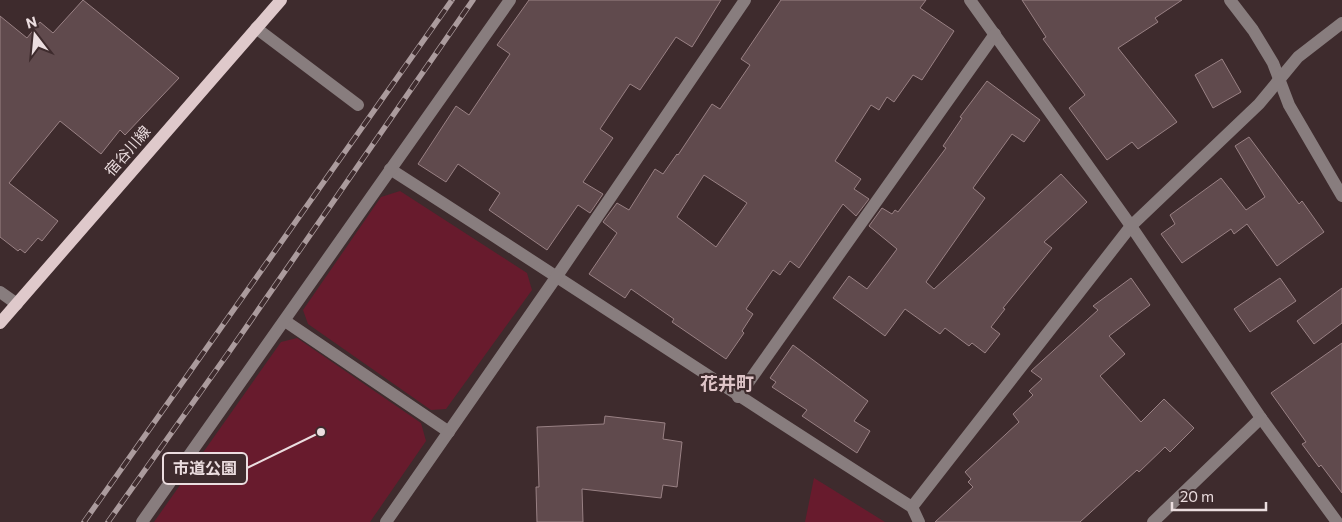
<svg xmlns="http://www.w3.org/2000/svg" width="1342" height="522" viewBox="0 0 1342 522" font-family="Commissioner,'Noto Sans JP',sans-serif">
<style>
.green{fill:#681b2d}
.building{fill:#604a4d;stroke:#998184;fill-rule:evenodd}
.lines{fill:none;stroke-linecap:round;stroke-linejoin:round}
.minor{stroke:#887d7e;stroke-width:12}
.major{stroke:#dfc9cb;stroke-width:12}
.rail-casing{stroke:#ab9b9d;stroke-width:5.5}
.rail{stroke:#3e2b2d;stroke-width:4;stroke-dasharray:11;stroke-linecap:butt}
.labels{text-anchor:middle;stroke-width:4.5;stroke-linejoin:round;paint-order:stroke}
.street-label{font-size:15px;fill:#ebdddf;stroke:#3e2b2d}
.quarter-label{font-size:18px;font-weight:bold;fill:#dec4c7;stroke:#3e2b2d}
.leader{fill:none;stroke:#ebdddf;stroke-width:2}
.callout-dot{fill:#ebdddf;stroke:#3e2b2d;stroke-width:2}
.callout{fill:#3e2b2d;stroke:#ebdddf;stroke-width:2}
.callout-label{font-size:16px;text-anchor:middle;font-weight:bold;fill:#ebdddf}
</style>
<rect width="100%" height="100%" fill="#3e2b2d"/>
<g class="green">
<polygon points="400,191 527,273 532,290 446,409 431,410 308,324 303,310 381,197"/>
<polygon points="297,338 421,423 426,441 370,522 154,522 281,342"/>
<polygon points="814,478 885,522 805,522"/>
</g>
<g class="building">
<polygon points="83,0 179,78 125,135 120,130 101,154 60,121 9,183 58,221 42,241 38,238 25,253 20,249 18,251 0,237 0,16 27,38 40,22 53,33"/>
<polygon points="529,0 721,0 692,47 676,37 640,90 630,84 600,129 613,138 583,182 603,194 590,213 578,205 547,250 489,210 500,193 458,164 446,182 418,164 456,106 469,115 510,54 497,45"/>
<path d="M781,0H926L920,8L954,31L922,80L913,75L894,102L887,97L879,110L871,105L835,161L861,179L854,189L869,199L856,216L843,204L799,268L790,261L780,275L773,270L746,309L753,314L742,331L744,333L726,359L672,322L674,319L631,289L625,298L589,274L617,233L603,222L617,203L629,210L655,169L663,174L677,154L678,155L712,104L720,109L750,65L741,59ZM704,175L747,203L716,247L677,217Z"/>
<polygon points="1022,0 1182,0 1155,18 1158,22 1118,48 1177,122 1138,149 1132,142 1107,160 1069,108 1085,95 1043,39 1046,37"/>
<polygon points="1222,59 1241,92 1213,108 1195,75"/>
<polygon points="987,81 1040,120 1024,142 1012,134 973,188 985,198 926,282 934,289 1061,174 1087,202 1044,242 1052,248 1003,308 1005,309 991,327 1000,334 985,353 972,343 969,346 945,328 940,334 905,309 885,336 833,298 849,276 867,289 897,249 869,226 882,208 892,214 895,210 898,212 946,148 943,146 962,118 960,117"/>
<polygon points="1249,137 1299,204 1302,201 1324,232 1277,266 1247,224 1234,234 1231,229 1182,263 1161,234 1175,224 1170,215 1221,178 1246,210 1265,197 1235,146"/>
<polygon points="1131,278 1150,305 1109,336 1125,354 1100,376 1141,422 1164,399 1194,428 1170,452 1165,447 1139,472 1137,470 1080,522 935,522 973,487 968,482 971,479 965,472 1019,422 1013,414 1033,395 1029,391 1042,379 1031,371 1098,310 1093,306"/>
<polygon points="1280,278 1296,301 1250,332 1234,309"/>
<polygon points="1342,288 1342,323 1314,344 1297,321"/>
<polygon points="1342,343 1342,493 1321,465 1319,467 1302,444 1306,442 1271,393"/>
<polygon points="793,345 868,401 854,421 870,431 857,453 802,416 807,410 772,387 776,382 770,378"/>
<polygon points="605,416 665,423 663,439 682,442 677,487 663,485 661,498 582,489 583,522 537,522 536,487 539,487 537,427 604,424"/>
</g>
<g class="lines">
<g class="minor">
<polyline points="970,0 1131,226 1261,418 1337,522"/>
<polyline points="1230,0 1253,30 1273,63 1289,105 1342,196"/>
<polyline points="256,28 358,105"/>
<path d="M390,169C565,281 737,396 912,507L919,522"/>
<polyline points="0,292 17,304"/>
<polyline points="285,321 449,432"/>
<polyline points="738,397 995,34"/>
<polyline points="912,507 1131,226 1259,104 1298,57 1342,23"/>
<polyline points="142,522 510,0"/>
<polyline points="386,522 557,276 745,0"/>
<polyline points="1153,522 1261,418"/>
</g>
<polyline class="major" points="0,323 281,0"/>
<defs>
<g id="rail">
<polyline points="84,522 452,0"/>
<polyline points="108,522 229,352 473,0"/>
</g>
</defs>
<use href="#rail" class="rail-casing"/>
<use href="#rail" class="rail"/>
</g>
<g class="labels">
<g class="street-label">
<text transform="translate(128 151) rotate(-49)" y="5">宿谷川線</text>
</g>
<g class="quarter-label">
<text x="727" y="390">花井町</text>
</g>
</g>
<path class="leader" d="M321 432L247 468"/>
<circle class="callout-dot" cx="321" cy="432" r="5"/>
<rect class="callout" x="163" y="453" width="84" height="31" rx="5"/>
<g class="callout-label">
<text x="205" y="474">市道公園</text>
</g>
<g transform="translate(35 35) rotate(344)" stroke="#3e2b2d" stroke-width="4" paint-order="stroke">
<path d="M0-4L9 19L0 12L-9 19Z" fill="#ebdddf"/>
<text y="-8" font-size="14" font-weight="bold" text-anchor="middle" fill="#ebdddf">N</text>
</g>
<path d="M1172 502v8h94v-8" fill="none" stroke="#ebdddf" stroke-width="2.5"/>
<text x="1180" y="502" font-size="15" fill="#ebdddf" stroke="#3e2b2d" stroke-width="4" paint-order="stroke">20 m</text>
</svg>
